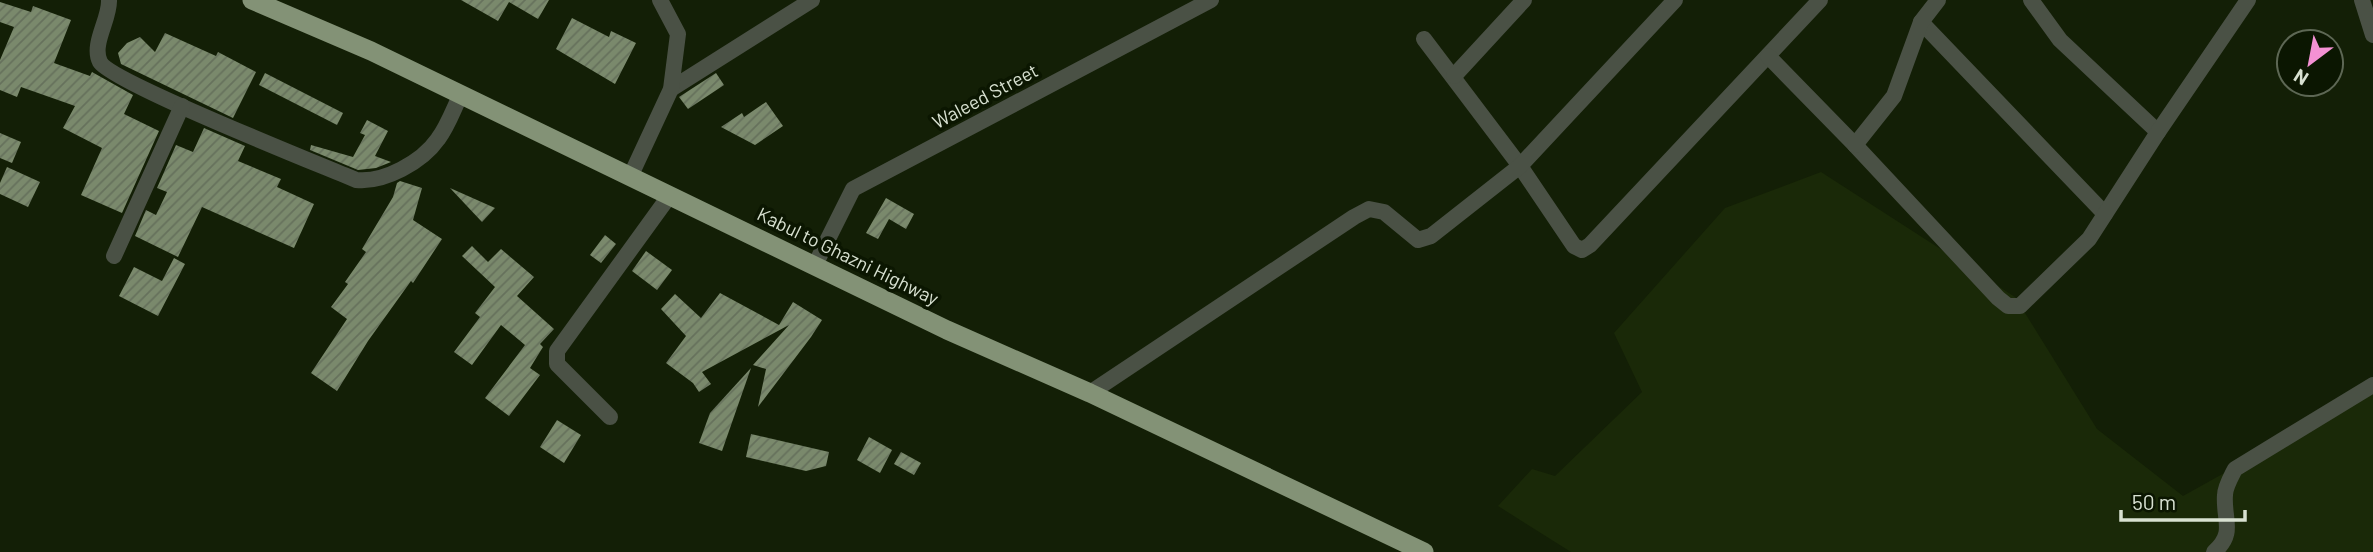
<svg xmlns="http://www.w3.org/2000/svg" width="2373" height="552" viewBox="0 0 2373 552" font-family="Barlow,sans-serif">
<style>
.built{fill:#1a2908}
.building{fill:url(#building-hatch)}
.lines{fill:none;stroke-linecap:round;stroke-linejoin:round}
.minor{stroke:#4a5145;stroke-width:16}
.trunk{stroke:#839276;stroke-width:19}
.labels{text-anchor:middle;stroke-width:7;stroke-linejoin:round;paint-order:stroke}
.street-label{font-size:19px;fill:#d8e1d1;stroke:#0b1601}
</style>
<defs>
<pattern id="building-hatch" width="6" height="6" patternUnits="userSpaceOnUse" patternTransform="scale(1.75)"><rect width="6" height="6" fill="#7a896c"/><path d="M-1 1l2-2M0 6l6-6M5 7l2-2" fill="none" stroke="#66715c"/></pattern>
</defs>
<rect width="100%" height="100%" fill="#131f06"/>
<polygon class="built" points="1821,172 2015,297 2097,429 2183,496 2373,390 2373,552 1571,552 1498,506 1532,469 1555,476 1642,392 1614,333 1725,208"/>
<g class="building">
<polygon points="461,0 549,0 538,19 509,2 498,21"/>
<polygon points="0,2 31,12 33,6 71,20 54,63 90,76 92,72 133,95 124,114 159,131 122,213 81,195 102,148 63,128 75,106 21,87 17,97 0,90 0,60 14,27 0,22"/>
<polygon points="572,18 609,37 611,31 636,43 615,84 556,49"/>
<polygon points="165,33 216,56 218,52 256,72 233,118 121,64 118,53 127,43 140,37 155,52"/>
<polygon points="265,73 343,113 337,125 259,85"/>
<polygon points="716,73 724,85 688,109 679,97"/>
<polygon points="766,102 783,126 755,145 721,127 742,113 744,117"/>
<polygon points="367,120 388,131 375,156 391,162 376,168 358,170 310,150 311,145 353,157 365,135 360,133"/>
<polygon points="204,128 245,146 238,161 281,179 277,187 314,204 294,248 202,207 178,257 135,236 146,210 156,215 167,192 157,188 176,145 193,152"/>
<polygon points="0,133 21,142 12,163 0,158"/>
<polygon points="7,167 40,182 28,207 0,194 0,183"/>
<polygon points="400,181 422,188 413,220 442,239 413,283 411,281 368,341 337,391 311,373 347,319 331,307 348,284 345,282 366,252 362,249 393,197 397,183"/>
<polygon points="450,188 495,208 482,222"/>
<polygon points="886,198 914,214 906,229 889,219 878,239 866,233"/>
<polygon points="605,235 616,244 601,263 590,255"/>
<polygon points="472,246 488,262 501,249 534,277 517,296 554,329 540,344 543,347 530,368 540,375 509,416 485,398 525,345 501,325 472,365 454,352 480,317 475,313 495,287 462,256"/>
<polygon points="646,251 672,270 657,290 632,271"/>
<polygon points="174,258 185,264 158,316 119,296 134,267 162,281"/>
<polygon points="720,293 779,325 793,302 822,320 811,337 758,407 766,369 753,365 789,325 702,372 711,384 699,392 693,383 666,363 686,336 661,309 675,294 701,318"/>
<polygon points="751,368 722,451 699,443 710,413"/>
<polygon points="557,420 581,435 564,463 540,447"/>
<polygon points="751,434 829,452 826,466 806,471 746,457"/>
<polygon points="869,437 892,450 880,473 857,460"/>
<polygon points="901,452 921,463 914,475 894,464"/>
</g>
<g class="lines">
<g class="minor">
<path d="M109,0C110,19 91,44 100,62C111,82 321,165 356,180C384,183 422,162 438,139C448,126 454,108 461,94"/>
<polyline points="2031,0 2060,40 2158,132"/>
<polyline points="2362,0 2373,35"/>
<polyline points="1921,22 2105,214"/>
<polyline points="1424,39 1520,166 1574,246 1582,250 1590,245 1820,0"/>
<polyline points="1768,56 1855,145 1998,298 2008,306 2020,306 2089,239 2158,132 2248,0"/>
<polyline points="1454,76 1524,0"/>
<polyline points="671,89 812,0"/>
<polyline points="1855,145 1894,96 1921,22 1938,0"/>
<polyline points="631,175 671,89 678,34 660,0"/>
<polyline points="114,256 182,106"/>
<polyline points="815,265 853,189 1211,0"/>
<polyline points="1090,393 1354,217 1369,209 1384,212 1418,240 1431,236 1520,166 1675,0"/>
<polyline points="610,417 557,364 557,351 670,195"/>
<path d="M2214,552C2236,533 2223,519 2225,495C2225,487 2231,477 2235,469L2373,385"/>
</g>
<polyline class="trunk" points="252,0 371,51 947,330 1090,393 1424,552"/>
</g>
<g class="labels">
<g class="street-label">
<text transform="translate(985 96) rotate(-28)" y="7">Waleed Street</text>
<text transform="translate(848 256) rotate(26)" y="7">Kabul to Ghazni Highway</text>
</g>
</g>
<g transform="translate(2310 63) rotate(212)"><circle r="33" fill="#0b1601" stroke="#5d6754" stroke-width="2"/>
<path d="M0-5L12 26L0 18L-12 26Z" fill="#f491d4"/>
<text y="-10" font-size="19" font-weight="bold" text-anchor="middle" fill="#d8e1d1">N</text>
</g>
<path d="M2121 510v10h124v-10" fill="none" stroke="#d8e1d1" stroke-width="3.5"/>
<text x="2132" y="510" font-size="21" fill="#d8e1d1" stroke="#0b1601" stroke-width="5" paint-order="stroke">50 m</text>
</svg>
